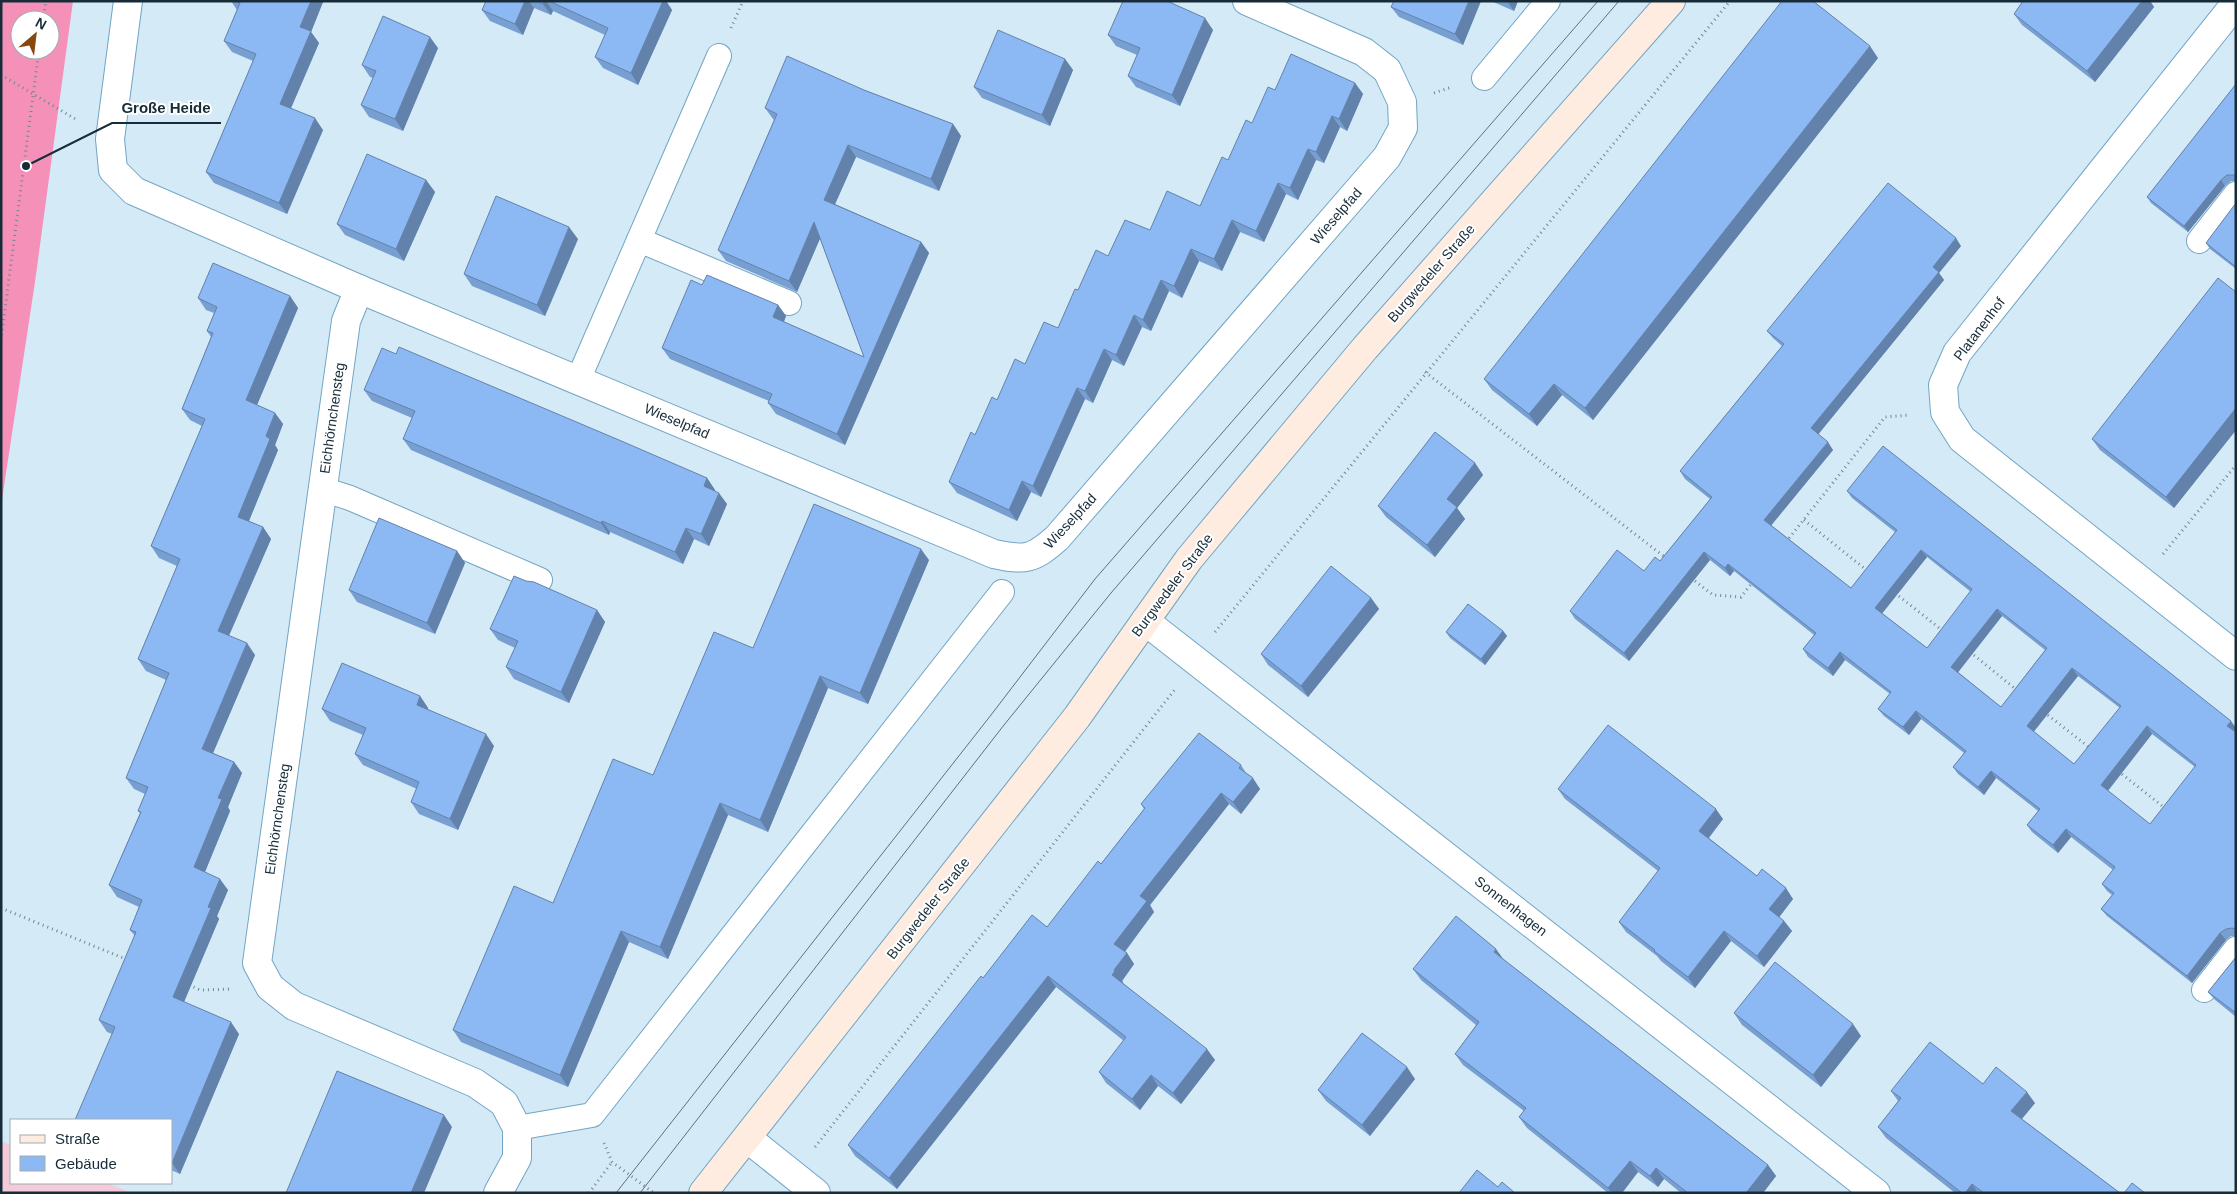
<svg xmlns="http://www.w3.org/2000/svg" width="2237" height="1194" viewBox="0 0 2237 1194" font-family="Arial,sans-serif">
<style>
.green{fill:#f5cbd9}
.forest{fill:#f591b8;fill-rule:evenodd}
.lines{fill:none;stroke-linecap:round;stroke-linejoin:round}
.service-casing{stroke:#72a5c3;stroke-width:26}
.minor-casing{stroke:#72a5c3;stroke-width:30}
.secondary-casing{stroke:#72a5c3;stroke-width:30}
.path{stroke:#728794;stroke-width:3;stroke-dasharray:1 4;stroke-linecap:butt}
.service{stroke:#fff;stroke-width:24}
.minor{stroke:#fff;stroke-width:28}
.secondary{stroke:#feece0;stroke-width:28}
.tram{stroke:#5c717d;stroke-width:1}
.wall{fill:#789fd2;fill-rule:evenodd}
.shaded-wall{fill:#6282ab}
.building{fill:#8cb9f4;stroke:#6282ab;fill-rule:evenodd}
.labels{text-anchor:middle;stroke-width:4;stroke-linejoin:round;paint-order:stroke}
.street-label{font-size:14px;fill:#172c38;stroke:#fff}
.leader{fill:none;stroke:#172c38;stroke-width:2}
.callout-dot{fill:#172c38;stroke:#fff;stroke-width:2}
.callout-label{font-size:15px;text-anchor:middle;font-weight:bold;fill:#172c38;stroke:#fff;stroke-width:4;stroke-linejoin:round;paint-order:stroke}
</style>
<rect width="100%" height="100%" fill="#d5eaf7"/>
<polygon class="green" points="1,1141 11,1145 11,1183 107,1183 132,1193 1,1193"/>
<path class="forest" d="M1,1H73L35,282L1,506ZM20,20H50V50H20Z"/>
<g class="lines">
<defs>
<g id="service">
<polyline points="1484,78 1548,1"/>
<polyline points="639,240 789,303"/>
<polyline points="2199,241 2236,194"/>
<polyline points="578,380 719,56"/>
<polyline points="322,489 350,498 540,580"/>
<polyline points="2204,990 2236,949"/>
<polyline points="517,1128 592,1115 1002,592"/>
</g>
<g id="minor">
<path d="M128,1L110,139L113,170L134,191L359,289L994,554C1026,561 1033,559 1057,538L1387,157L1403,128L1402,102L1387,70L1364,52L1247,1"/>
<polyline points="2236,3 1957,353 1943,385 1945,412 1962,439 2236,656"/>
<polyline points="359,289 346,321 257,963 270,987 294,1006 475,1083 504,1103 517,1128 517,1158 498,1193"/>
<polyline points="1145,621 1876,1193"/>
<polyline points="747,1138 816,1193"/>
</g>
<polyline id="secondary" points="703,1193 1077,717 1189,559 1365,348 1671,1"/>
</defs>
<use href="#service" class="service-casing"/>
<use href="#minor" class="minor-casing"/>
<use href="#secondary" class="secondary-casing"/>
<g class="path">
<polyline points="43,20 46,1"/>
<polyline points="731,28 743,1"/>
<polyline points="1,75 77,120"/>
<polyline points="1434,93 1452,87"/>
<polyline points="1,340 39,50"/>
<polyline points="1425,372 1666,558"/>
<polyline points="1804,520 1869,572"/>
<polyline points="1786,542 1885,417 1910,415"/>
<polyline points="2163,554 2236,465"/>
<polyline points="1691,578 1713,595 1741,597 1752,583"/>
<polyline points="1895,593 1943,631"/>
<polyline points="1215,632 1730,1"/>
<polyline points="1970,652 2018,691"/>
<polyline points="2044,712 2090,748"/>
<polyline points="2118,771 2166,809"/>
<polyline points="1,908 128,960"/>
<polyline points="189,985 200,990 232,989"/>
<polyline points="604,1143 612,1162 654,1193"/>
<polyline points="815,1147 1176,688"/>
<polyline points="589,1193 612,1162"/>
</g>
<use href="#service" class="service"/>
<use href="#minor" class="minor"/>
<use href="#secondary" class="secondary"/>
<g class="tram">
<polyline points="616,1193 991,715 1095,579 1598,1"/>
<polyline points="640,1193 1004,725 1111,593 1619,1"/>
</g>
</g>
<g class="wall">
<polygon points="231,1 323,2 311,32 319,43 291,108 323,130 287,214 214,183 206,172 253,61 232,52 224,41 237,10"/>
<polygon points="486,1 666,1 672,10 638,85 603,68 595,57 605,35 553,11 551,15 534,8 523,35 490,21 482,10"/>
<polygon points="1481,1 1463,45 1399,17 1391,7"/>
<polygon points="1491,1 1518,1 1514,11"/>
<polygon points="2023,1 2150,1 2154,7 2095,82 2022,25 2014,14"/>
<polygon points="1213,30 1180,106 1136,87 1128,76 1137,55 1116,46 1108,35"/>
<polygon points="438,48 403,131 369,117 361,105 373,78 370,77 362,65"/>
<polygon points="1878,58 1593,420 1562,395 1537,426 1492,390 1484,379"/>
<polygon points="1065,59 1073,70 1050,126 982,98 974,87"/>
<polygon points="1355,83 1363,94 1347,131 1340,127 1324,163 1316,160 1298,200 1286,194 1264,242 1240,232 1222,271 1199,261 1182,298 1169,291 1151,331 1142,327 1124,366 1112,360 1093,403 1085,399 1041,497 1031,492 1017,521 957,493 949,482 975,435 997,400 1025,364 1058,328 1078,290 1108,256 1150,230 1200,206 1228,160 1275,90"/>
<polygon points="2236,84 2236,181 2231,181 2225,186 2188,232 2151,203 2147,197"/>
<polygon points="864,90 953,124 961,136 939,191 856,157 835,204 921,242 929,253 845,445 776,414 768,403 769,401 670,359 662,348 702,285 778,305 786,316 784,322 864,357 820,238 797,292 726,261 718,250 774,120 773,119 765,108"/>
<polygon points="426,180 435,192 404,261 345,235 337,224"/>
<polygon points="2236,203 2236,269 2210,249 2206,243"/>
<polygon points="578,239 545,316 472,286 464,274"/>
<path d="M1961,246L1939,273L1944,280L1818,434L1833,450L1771,525L1851,588L1895,532L1852,498L1847,491L2236,728L2234,731L2236,732V936H2231L2226,940L2192,983L2107,916L2101,909L2112,895L2107,891L2102,884L2113,870L2071,837L2058,853L2032,832L2027,825L2038,811L1996,778L1984,795L1958,774L1953,767L1964,753L1921,719L1909,735L1884,716L1878,709L1890,694L1845,660L1833,676L1808,657L1803,649L1814,635L1734,571L1730,576L1710,560L1629,661L1575,619L1570,611L1644,571L1660,561L1710,499L1685,479L1680,471L1782,346L1773,338L1767,331ZM1927,557L1971,592L1927,648L1882,613ZM2002,616L2045,650L2001,707L1958,672ZM2078,676L2120,708L2074,764L2033,732ZM2152,734L2195,767L2150,824L2108,791Z"/>
<polygon points="2236,292 2236,430 2174,508 2100,450 2092,439"/>
<polygon points="290,296 298,308 257,405 275,413 283,424 275,445 278,450 249,521 263,527 271,539 229,636 255,655 213,753 234,762 242,773 228,807 230,811 205,872 228,890 217,916 219,919 184,1002 239,1034 180,1174 171,1170 171,1120 112,1034 107,1032 99,1020 135,936 130,930 139,907 117,897 109,885 140,813 138,811 145,794 134,789 126,778 166,680 146,671 138,659 177,566 159,558 151,546 202,426 190,420 182,409 211,337 207,331 214,313 206,310 198,298"/>
<polygon points="364,390 707,478 715,490 715,491 727,504 709,546 694,539 683,564 610,532 609,535 411,450 403,439 412,418 372,401"/>
<polygon points="1475,463 1483,475 1457,508 1465,519 1435,557 1386,517 1378,506"/>
<polygon points="457,551 465,563 435,634 357,602 349,590"/>
<polygon points="929,560 868,704 828,688 768,832 728,815 668,959 629,942 568,1087 461,1042 453,1030 753,648"/>
<polygon points="1371,598 1379,609 1308,697 1268,665 1261,654"/>
<polygon points="597,610 605,622 569,703 514,679 506,667 515,648 498,640 490,629"/>
<polygon points="1503,631 1507,636 1485,665 1450,638 1446,632"/>
<polygon points="420,696 428,708 428,709 494,746 458,830 419,814 411,802 417,789 363,765 355,754 363,735 330,721 322,709"/>
<polygon points="1241,765 1246,773 1260,789 1241,814 1229,804 1150,905 1154,912 1125,952 1127,953 1134,964 1122,981 1123,982 1123,983 1215,1060 1181,1104 1158,1086 1140,1110 1106,1083 1099,1072 1124,1041 1056,987 897,1189 855,1156 848,1145 1047,927 1101,864 1144,809 1141,804"/>
<polygon points="1558,789 1723,819 1709,838 1757,876 1793,899 1779,917 1784,921 1792,931 1764,967 1731,941 1695,988 1661,961 1657,956 1626,932 1619,922 1658,871 1565,799"/>
<polygon points="2236,957 2236,1017 2214,999 2208,992"/>
<polygon points="1503,959 1768,1165 1776,1176 1763,1193 1681,1193 1664,1179 1658,1187 1638,1172 1622,1193 1608,1193 1527,1128 1519,1117 1524,1111 1463,1065 1455,1054 1476,1025 1421,980 1413,969"/>
<polygon points="1734,1013 1861,1036 1821,1087 1742,1025"/>
<polygon points="1415,1079 1370,1136 1326,1101 1318,1090"/>
<polygon points="1983,1084 2035,1103 2022,1119 2120,1193 1955,1193 1886,1138 1878,1127 1898,1101 1891,1091"/>
</g>
<g class="shaded-wall">
<polygon points="311,1 323,2 311,32 319,43 288,115 280,104 300,27"/>
<polygon points="525,1 529,1 534,8 523,35 515,24"/>
<polygon points="544,1 546,1 553,11 551,15 543,4"/>
<polygon points="663,1 666,1 672,10 638,85 631,73"/>
<polygon points="1469,1 1481,1 1463,45 1455,34"/>
<polygon points="1507,1 1518,1 1514,11"/>
<polygon points="2142,1 2150,1 2154,7 2095,82 2087,71"/>
<polygon points="1205,18 1213,30 1180,106 1172,95"/>
<polygon points="430,37 438,48 403,131 395,119"/>
<polygon points="1870,46 1878,58 1593,420 1585,408"/>
<polygon points="1065,59 1073,70 1050,126 1042,115"/>
<polygon points="1355,83 1363,94 1347,131 1339,119"/>
<polygon points="1332,116 1340,127 1324,163 1316,152"/>
<polygon points="315,118 323,130 287,214 279,203"/>
<polygon points="953,124 961,136 939,191 931,179"/>
<polygon points="848,145 856,157 832,211 824,200"/>
<polygon points="1308,149 1316,160 1298,200 1290,188"/>
<polygon points="426,180 435,192 404,261 396,249"/>
<polygon points="2221,180 2225,186 2188,232 2184,226"/>
<polygon points="1278,183 1286,194 1264,242 1256,231"/>
<polygon points="1232,220 1240,232 1222,271 1214,259"/>
<polygon points="814,222 822,234 797,292 789,281"/>
<polygon points="569,227 578,239 545,316 537,305"/>
<polygon points="1956,238 1961,246 1939,273 1944,280 1817,436 1811,428 1933,267"/>
<polygon points="921,242 929,253 845,445 837,434"/>
<polygon points="1191,249 1199,261 1182,298 1174,286"/>
<polygon points="1161,280 1169,291 1151,331 1143,320"/>
<polygon points="290,296 298,308 254,412 246,400"/>
<polygon points="778,305 786,316 781,328 773,317"/>
<polygon points="1134,315 1142,327 1124,366 1116,355"/>
<polygon points="1104,349 1112,360 1093,403 1085,391"/>
<polygon points="1554,384 1562,395 1537,426 1529,414"/>
<polygon points="1077,388 1085,399 1041,497 1033,486"/>
<polygon points="2236,408 2236,430 2174,508 2166,497"/>
<polygon points="275,413 283,424 275,445 278,450 246,528 238,517 266,436"/>
<polygon points="1828,442 1833,450 1770,527 1764,520"/>
<polygon points="1475,463 1483,475 1457,508 1465,519 1435,557 1427,545 1447,499"/>
<polygon points="707,478 715,490 712,498 704,486"/>
<polygon points="1022,481 1031,492 1017,521 1009,510"/>
<polygon points="719,493 727,504 709,546 701,534"/>
<polygon points="602,521 610,532 609,535 601,523"/>
<polygon points="263,527 271,539 226,642 218,631"/>
<polygon points="686,528 694,539 683,564 675,552"/>
<polygon points="921,549 929,560 868,704 860,693"/>
<polygon points="1921,550 1927,557 1881,615 1875,608"/>
<polygon points="457,551 465,563 435,634 427,623"/>
<polygon points="1704,552 1710,560 1629,661 1624,653"/>
<polygon points="1728,564 1734,571 1730,576 1725,568"/>
<polygon points="1371,598 1379,609 1308,697 1301,686"/>
<polygon points="1997,609 2002,616 1956,675 1951,667"/>
<polygon points="597,610 605,622 569,703 561,692"/>
<polygon points="1503,631 1507,636 1485,665 1481,659"/>
<polygon points="247,643 255,655 210,760 202,749"/>
<polygon points="1840,652 1845,660 1833,676 1828,668"/>
<polygon points="2072,668 2078,676 2032,734 2027,726"/>
<polygon points="820,676 828,688 768,832 760,820"/>
<polygon points="420,696 428,708 425,716 417,705"/>
<polygon points="1916,711 1921,719 1909,735 1903,727"/>
<polygon points="2231,721 2236,728 2232,733 2227,726"/>
<polygon points="2147,726 2152,734 2106,793 2101,785"/>
<polygon points="486,734 494,746 458,830 450,819"/>
<polygon points="234,762 242,773 228,807 230,811 202,879 194,867 218,798"/>
<polygon points="1991,771 1996,778 1984,795 1978,787"/>
<polygon points="1253,778 1260,789 1241,814 1233,802"/>
<polygon points="1221,793 1229,804 1150,905 1154,912 1122,955 1114,944 1140,896"/>
<polygon points="720,803 728,815 668,959 660,947"/>
<polygon points="1716,809 1723,819 1706,841 1699,831"/>
<polygon points="2066,829 2071,837 2058,853 2053,845"/>
<polygon points="220,879 228,890 217,916 219,919 181,1009 173,997 208,907"/>
<polygon points="1786,888 1793,899 1777,920 1769,909"/>
<polygon points="1784,921 1792,931 1764,967 1757,956"/>
<polygon points="621,931 629,942 568,1087 560,1075"/>
<polygon points="1724,931 1731,941 1695,988 1688,977"/>
<polygon points="2220,933 2226,940 2192,983 2187,976"/>
<polygon points="1496,949 1504,960 1494,952"/>
<polygon points="1127,953 1134,964 1122,981 1123,982 1120,986 1112,975 1114,970"/>
<polygon points="1048,976 1056,987 897,1189 889,1178"/>
<polygon points="231,1022 239,1034 180,1174 172,1163"/>
<polygon points="1853,1024 1861,1036 1821,1087 1813,1075"/>
<polygon points="1207,1049 1215,1060 1181,1104 1173,1093"/>
<polygon points="1407,1067 1415,1079 1370,1136 1362,1125"/>
<polygon points="1151,1075 1158,1086 1140,1110 1132,1099"/>
<polygon points="2027,1092 2035,1103 2019,1122 2011,1111"/>
<polygon points="444,1115 452,1127 424,1193 411,1193"/>
<polygon points="1630,1161 1638,1172 1622,1193 1612,1193 1608,1188"/>
<polygon points="1768,1165 1776,1176 1763,1193 1746,1193"/>
<polygon points="1656,1168 1664,1179 1658,1187 1650,1176"/>
<polygon points="1972,1184 1978,1193 1965,1193"/>
</g>
<g class="building">
<polygon points="236,1 311,1 300,27 311,31 280,104 315,118 279,203 206,172 256,54 224,41 240,3"/>
<polygon points="486,1 525,1 515,24 482,10"/>
<polygon points="537,1 544,1 543,4"/>
<polygon points="549,1 663,1 631,73 595,57 608,28"/>
<polygon points="1123,1 1167,1 1205,18 1172,95 1128,76 1140,48 1108,35"/>
<polygon points="1394,1 1469,1 1455,34 1391,7"/>
<polygon points="1782,1 1813,1 1870,46 1585,408 1554,384 1529,414 1484,379"/>
<polygon points="2023,1 2142,1 2087,71 2014,14"/>
<polygon points="383,16 430,37 395,119 361,105 376,71 362,65"/>
<polygon points="998,30 1065,59 1042,115 974,87"/>
<polygon points="1291,54 1355,83 1339,119 1332,116 1316,152 1308,149 1290,188 1278,183 1256,231 1232,220 1214,259 1191,249 1174,286 1161,280 1143,320 1134,315 1116,355 1104,349 1085,391 1077,388 1033,486 1022,481 1009,510 949,482 971,432 975,435 992,397 997,400 1015,359 1025,364 1044,322 1058,328 1075,289 1078,290 1096,250 1108,256 1125,220 1150,230 1167,191 1200,206 1222,157 1228,160 1246,120 1252,123 1268,87 1275,90"/>
<polygon points="787,56 864,90 953,124 931,179 848,145 824,200 921,242 837,434 768,403 772,394 662,348 691,280 702,285 707,275 778,305 773,317 864,357 814,222 789,281 718,250 777,114 765,108"/>
<polygon points="2236,84 2236,175 2227,175 2221,180 2184,226 2147,197"/>
<polygon points="367,154 426,180 396,249 337,224"/>
<path d="M1888,183L1956,238L1933,267L1939,272L1811,428L1828,442L1764,520L1851,588L1897,530L1847,491L1883,446L2231,721L2227,726L2236,732V929L2232,928L2226,929L2220,933L2187,976L2101,909L2114,893L2102,884L2115,867L2066,829L2053,845L2027,825L2040,809L1991,771L1978,787L1953,767L1966,751L1916,711L1903,727L1878,709L1891,692L1840,652L1828,668L1803,649L1816,633L1728,564L1725,568L1704,552L1624,653L1570,611L1617,550L1644,571L1655,557L1660,561L1712,497L1680,471L1784,344L1767,331ZM1921,550L1972,589L1927,648L1875,608ZM1997,609L2047,648L2001,707L1951,667ZM2072,668L2121,706L2074,764L2027,726ZM2147,726L2196,765L2150,824L2101,785Z"/>
<polygon points="496,196 569,227 537,305 464,274"/>
<polygon points="2236,203 2236,267 2206,243"/>
<polygon points="213,263 290,296 246,400 275,413 266,436 270,439 238,517 263,527 218,631 247,643 202,749 234,762 218,798 222,799 194,867 220,879 208,907 211,908 173,997 231,1022 172,1163 171,1162 171,1120 75,1120 115,1027 99,1020 136,932 130,930 142,900 109,885 141,812 138,811 148,787 126,778 169,673 138,659 180,559 151,546 205,419 182,409 213,333 207,331 217,307 198,298"/>
<polygon points="2218,278 2236,292 2236,408 2166,497 2092,439"/>
<polygon points="399,347 619,440 707,478 704,486 719,493 701,534 686,528 675,552 602,521 601,523 403,439 415,411 364,390 382,348 396,354"/>
<polygon points="1435,432 1475,463 1447,499 1457,507 1427,545 1378,506"/>
<polygon points="814,504 921,549 860,693 820,676 760,820 720,803 660,947 621,931 560,1075 453,1030 514,886 553,903 613,759 653,775 714,632 753,648"/>
<polygon points="379,518 457,551 427,623 349,590"/>
<polygon points="1331,566 1371,598 1301,686 1261,654"/>
<polygon points="514,576 526,581 534,582 597,610 561,692 506,667 518,641 490,629"/>
<polygon points="1468,604 1503,631 1481,659 1446,632"/>
<polygon points="342,663 420,696 417,705 486,734 450,819 411,802 419,782 355,754 366,728 322,709"/>
<polygon points="1608,725 1716,809 1699,831 1757,876 1762,869 1786,888 1769,909 1784,921 1757,956 1724,931 1688,977 1654,951 1655,950 1619,922 1660,868 1558,789"/>
<polygon points="1199,733 1241,765 1239,768 1253,778 1233,802 1221,793 1140,896 1147,901 1114,944 1127,953 1114,970 1115,971 1112,975 1207,1049 1173,1093 1151,1075 1132,1099 1099,1072 1126,1037 1048,976 889,1178 848,1145 981,976 983,978 1032,915 1047,927 1098,861 1101,864 1145,808 1141,804"/>
<polygon points="1456,916 1496,949 1494,952 1768,1165 1746,1193 1688,1193 1656,1168 1650,1176 1630,1161 1608,1188 1519,1117 1526,1108 1455,1054 1479,1022 1413,969"/>
<polygon points="2236,957 2236,1013 2208,992"/>
<polygon points="1775,962 1853,1024 1813,1075 1734,1013"/>
<polygon points="1362,1033 1407,1067 1362,1125 1318,1090"/>
<polygon points="1930,1042 1983,1084 1996,1067 2027,1092 2011,1111 2120,1193 1984,1193 1972,1184 1965,1193 1962,1193 1878,1127 1901,1098 1891,1091"/>
<polygon points="337,1071 444,1115 411,1193 286,1193"/>
<polygon points="1477,1170 1498,1187 1502,1182 1515,1193 1459,1193"/>
<polygon points="2132,1183 2145,1193 2124,1193"/>
</g>
<g class="labels">
<g class="street-label">
<text transform="translate(1336 216) rotate(-49)" y="5">Wieselpfad</text>
<text transform="translate(1431 273) rotate(-49)" y="5">Burgwedeler Straße</text>
<text transform="translate(1979 329) rotate(-53)" y="5">Platanenhof</text>
<text transform="translate(332 418) rotate(-82)" y="5">Eichhörnchensteg</text>
<text transform="translate(677 421) rotate(23)" y="5">Wieselpfad</text>
<text transform="translate(1070 521) rotate(-47)" y="5">Wieselpfad</text>
<text transform="translate(1172 585) rotate(-53)" y="5">Burgwedeler Straße</text>
<text transform="translate(277 819) rotate(-82)" y="5">Eichhörnchensteg</text>
<text transform="translate(1511 906) rotate(38)" y="5">Sonnenhagen</text>
<text transform="translate(928 908) rotate(-52)" y="5">Burgwedeler Straße</text>
</g>
</g>
<path class="leader" d="M26 166L112 123H221"/>
<circle class="callout-dot" cx="26" cy="166" r="5"/>
<g class="callout-label">
<text x="166" y="113">Große Heide</text>
</g>
<rect width="2237" height="1194" fill="none" stroke="#172c38" stroke-width="5"/>
<rect x="10" y="1119" width="162" height="65" fill="#ffffff" stroke="#a2abaf"/>
<rect x="20" y="1135" width="25" height="8" fill="#feece0" stroke="#a2abaf"/>
<text x="55" y="1144" font-size="15" fill="#172c38">Straße</text>
<rect x="20" y="1156" width="25" height="15" fill="#8cb9f4" stroke="#a2abaf"/>
<text x="55" y="1169" font-size="15" fill="#172c38">Gebäude</text>
<g transform="translate(35 35) rotate(28)"><circle r="24" fill="#ffffff" stroke="#a2abaf"/>
<path d="M0-4L9 19L0 12L-9 19Z" fill="#87470e"/>
<text y="-8" font-size="14" font-weight="bold" text-anchor="middle" fill="#172c38">N</text>
</g>
</svg>
